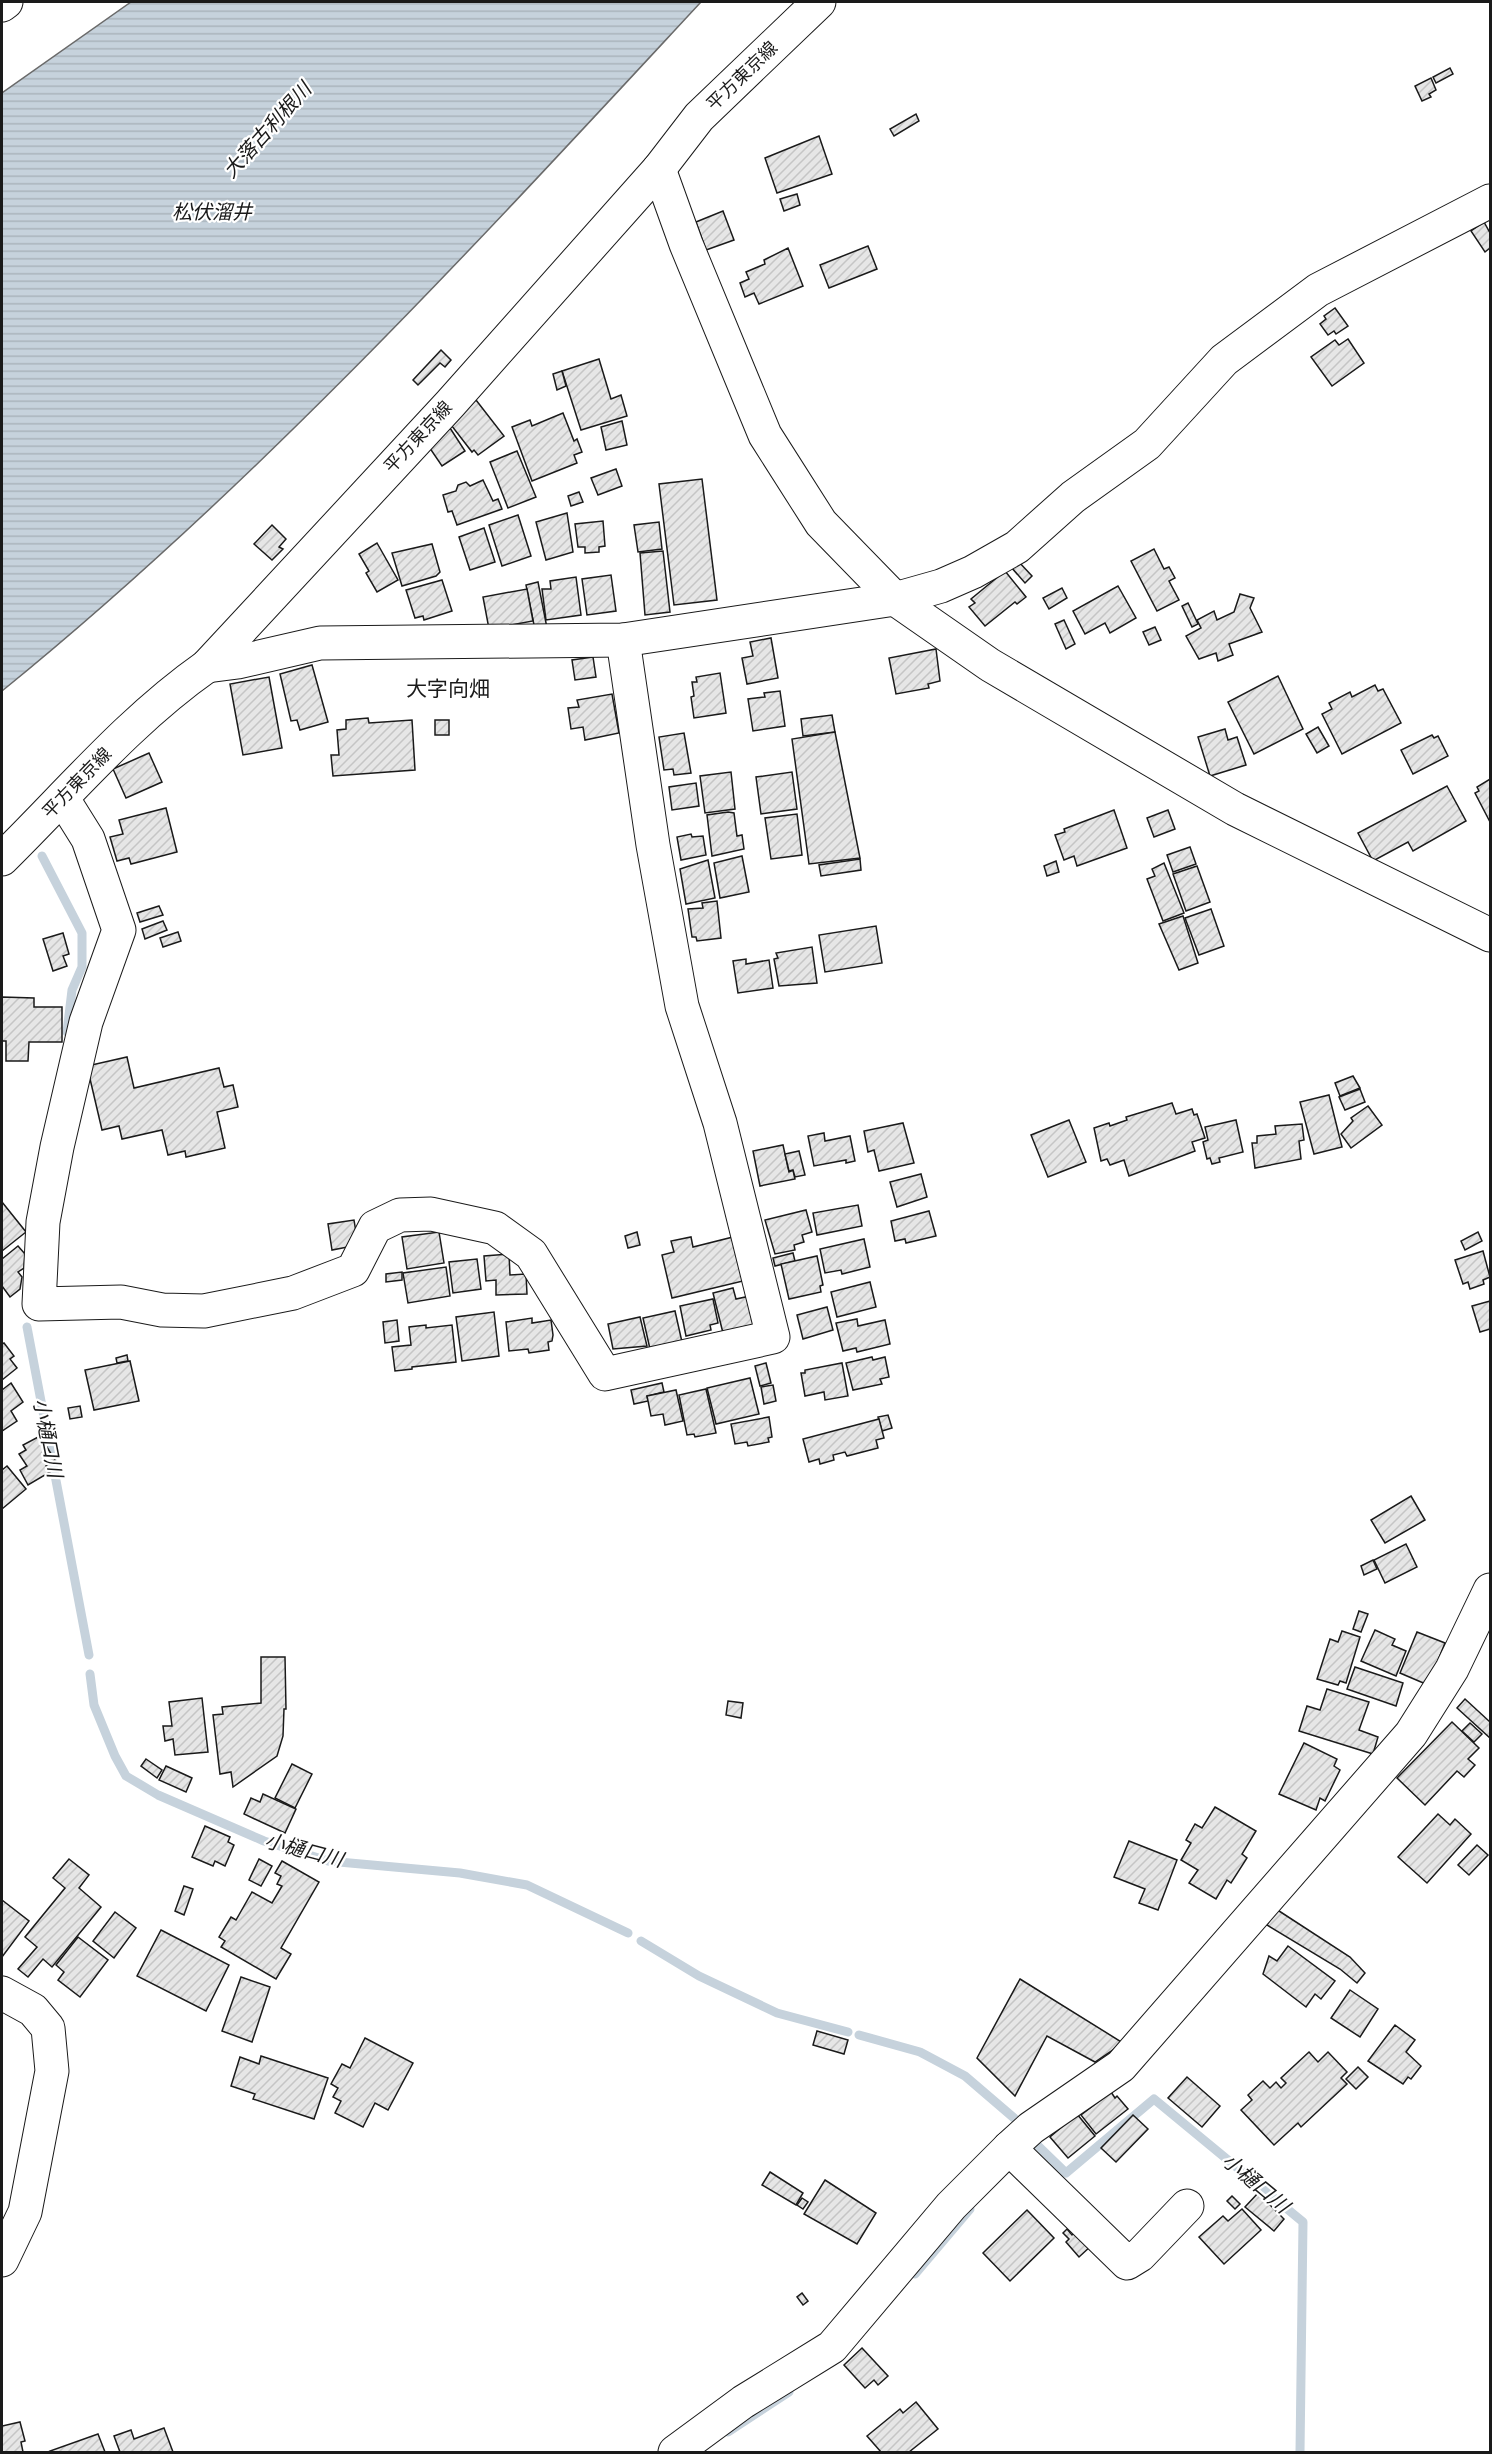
<svg xmlns="http://www.w3.org/2000/svg" width="1492" height="2454" viewBox="0 0 1492 2454" font-family="'Alegreya Sans','Noto Sans JP',sans-serif">
<style>
.water{fill:url(#water-rules);stroke:#6a6a6a;stroke-width:1.5}
.lines{fill:none;stroke-linecap:round;stroke-linejoin:round}
.stream{stroke:#c6d2dc;stroke-width:9}
.building{fill:url(#building-hatch);stroke:#1a1a1a;stroke-width:1.5}
.minor-casing{stroke:#1a1a1a;stroke-width:35}
.major-casing{stroke:#1a1a1a;stroke-width:35}
.minor{stroke:#fff;stroke-width:33}
.major{stroke:#fff;stroke-width:33}
.labels{text-anchor:middle;stroke-width:4.5;stroke-linejoin:round;paint-order:stroke}
.street-label{font-size:18px;fill:#1a1a1a;stroke:#fff}
.water-label{font-size:20px;font-style:italic;fill:#1a1a1a;stroke:#fff}
.quarter-label{font-size:21px;fill:#1a1a1a;stroke:#fff}
</style>
<defs>
<pattern id="water-rules" width="6" height="5" patternUnits="userSpaceOnUse" patternTransform="scale(1.5)"><rect width="6" height="5" fill="#c6d2dc"/><path d="M0 2.5h6" fill="none" stroke="#aab4bc"/></pattern>
<pattern id="building-hatch" width="6" height="6" patternUnits="userSpaceOnUse" patternTransform="scale(1.5)"><rect width="6" height="6" fill="#e6e6e6"/><path d="M-1 1l2-2M0 6l6-6M5 7l2-2" fill="none" stroke="#c5c5c5"/></pattern>
</defs>
<rect width="100%" height="100%" fill="#fff"/>
<path class="water" d="M131,2H701C479,241 256,485 2,691V93Z"/>
<g class="lines">
<g class="stream">
<polyline points="42,856 82,933 82,967 72,990 67,1032"/>
<polyline points="27,1327 89,1655"/>
<polyline points="90,1674 94,1705 115,1756 126,1776 158,1795 264,1841 328,1861 460,1873 527,1885 628,1933"/>
<polyline points="641,1941 699,1976 777,2013 848,2032"/>
<polyline points="859,2035 920,2052 965,2076 1014,2118"/>
<polyline points="1030,2146 1034,2142 1066,2173 1154,2099 1303,2222 1300,2452"/>
<polyline points="915,2274 970,2209"/>
<polyline points="728,2432 789,2392"/>
</g>
</g>
<g class="building">
<polygon points="1450,68 1453,74 1436,83 1433,77"/>
<polygon points="1431,78 1436,90 1429,94 1431,97 1422,101 1415,86"/>
<polygon points="916,114 919,121 894,136 890,129"/>
<polygon points="819,136 832,174 777,193 765,158"/>
<polygon points="797,194 800,205 784,211 780,199"/>
<polygon points="723,211 734,240 706,250 696,222"/>
<polygon points="1484,222 1490,233 1490,248 1485,252 1471,231"/>
<polygon points="868,246 877,269 829,288 820,265"/>
<polygon points="788,248 803,286 759,304 754,293 745,297 740,283 749,279 746,272 765,264 764,260"/>
<polygon points="1335,308 1348,326 1336,334 1334,331 1328,335 1320,324 1326,319 1324,316"/>
<polygon points="1348,339 1364,363 1332,386 1311,357 1335,340 1339,345"/>
<polygon points="441,350 451,360 445,367 440,363 418,385 413,380"/>
<polygon points="599,359 611,399 621,395 627,416 581,430 562,371"/>
<polygon points="562,371 566,386 557,390 553,374"/>
<polygon points="476,400 504,436 478,455 474,450 472,452 448,421"/>
<polygon points="563,413 574,441 577,439 582,452 574,455 577,463 532,481 512,427 530,420 532,426"/>
<polygon points="622,421 627,445 606,450 601,427"/>
<polygon points="450,428 465,451 442,466 427,444"/>
<polygon points="517,451 536,497 508,508 490,462"/>
<polygon points="616,469 622,486 598,495 591,478"/>
<polygon points="702,479 717,600 674,605 659,484"/>
<polygon points="483,480 493,501 498,499 502,509 457,525 452,511 448,512 443,495 456,491 458,485 466,482 470,486"/>
<polygon points="579,492 583,502 571,506 568,496"/>
<polygon points="567,513 573,552 546,560 536,522"/>
<polygon points="518,515 531,556 502,566 489,525"/>
<polygon points="603,521 605,546 599,547 599,552 585,553 585,547 578,547 575,524"/>
<polygon points="659,522 662,549 638,552 634,525"/>
<polygon points="272,525 286,539 279,547 283,549 272,560 254,544"/>
<polygon points="484,528 495,562 470,570 459,537"/>
<polygon points="377,543 398,580 377,592 366,573 369,571 359,554"/>
<polygon points="432,544 440,572 436,576 402,586 392,553"/>
<polygon points="1154,549 1164,569 1169,567 1175,578 1169,581 1179,600 1157,611 1131,561"/>
<polygon points="663,551 670,612 645,615 640,553"/>
<polygon points="1018,561 1032,576 1025,583 1011,567"/>
<polygon points="1005,571 1026,597 1017,604 1015,602 985,626 969,607 975,603 971,599"/>
<polygon points="611,575 616,611 587,615 582,579"/>
<polygon points="576,577 581,615 546,620 542,589 551,589 550,581"/>
<polygon points="442,580 452,611 424,620 423,616 415,618 406,590"/>
<polygon points="538,582 547,628 535,630 526,585"/>
<polygon points="1118,586 1136,618 1110,633 1105,623 1085,634 1073,611"/>
<polygon points="1062,588 1067,598 1049,609 1043,598"/>
<polygon points="527,589 533,621 489,629 483,597"/>
<polygon points="1240,594 1254,598 1250,608 1262,632 1229,644 1233,655 1218,661 1216,653 1199,659 1186,636 1201,628 1197,620 1214,611 1217,620 1234,612"/>
<polygon points="1188,603 1198,624 1192,627 1182,606"/>
<polygon points="1064,620 1075,644 1066,649 1055,624"/>
<polygon points="1155,627 1161,640 1149,645 1143,632"/>
<polygon points="771,638 778,678 747,684 742,658 753,656 750,642"/>
<polygon points="936,649 940,681 928,684 929,688 896,694 889,658"/>
<polygon points="593,657 596,677 575,680 572,660"/>
<polygon points="312,665 328,722 300,730 297,720 291,721 280,674"/>
<polygon points="720,673 726,713 694,718 691,697 694,696 692,682 697,682 696,677"/>
<polygon points="1278,676 1303,729 1254,754 1228,702"/>
<polygon points="269,677 282,748 243,755 230,684"/>
<polygon points="1375,685 1378,691 1383,689 1401,723 1342,754 1322,714 1332,709 1329,703 1350,692 1352,697"/>
<polygon points="780,691 785,726 753,731 748,699 765,697 764,693"/>
<polygon points="612,694 619,733 585,740 583,727 571,729 568,708 579,707 577,700"/>
<polygon points="832,715 835,732 803,736 801,719"/>
<polygon points="368,718 369,723 412,720 415,770 333,776 331,755 339,755 337,730 346,729 346,720"/>
<rect x="435" y="720" width="14" height="15"/>
<polygon points="1318,727 1329,746 1317,753 1306,734"/>
<polygon points="1225,729 1228,740 1237,737 1246,765 1210,776 1198,737"/>
<polygon points="835,732 860,858 809,864 792,739"/>
<polygon points="684,733 691,773 674,775 673,769 664,770 659,737"/>
<polygon points="1432,735 1434,738 1438,736 1448,756 1413,774 1401,750"/>
<polygon points="149,753 162,782 126,798 113,769"/>
<polygon points="731,772 735,809 705,813 700,776"/>
<polygon points="792,772 797,809 761,814 756,777"/>
<polygon points="1490,779 1490,822 1475,793 1479,791 1477,787"/>
<polygon points="696,783 699,806 672,810 669,787"/>
<polygon points="1447,786 1466,821 1413,851 1408,842 1373,861 1358,833"/>
<polygon points="166,808 177,852 131,864 129,858 117,861 110,837 123,834 119,820"/>
<polygon points="1114,810 1127,848 1077,866 1074,856 1064,860 1055,835 1065,832 1064,829"/>
<polygon points="1168,810 1175,829 1154,837 1147,818"/>
<polygon points="728,812 734,813 737,836 742,835 744,849 712,856 707,815"/>
<polygon points="797,814 802,855 771,859 765,818"/>
<polygon points="691,834 692,837 703,836 706,855 681,860 677,837"/>
<polygon points="1190,847 1196,864 1173,872 1167,855"/>
<polygon points="742,856 749,892 720,898 714,863"/>
<polygon points="860,859 861,870 821,876 819,865"/>
<polygon points="708,860 715,898 686,904 680,869"/>
<polygon points="1056,861 1059,872 1047,876 1044,866"/>
<polygon points="1164,863 1184,913 1163,921 1147,879 1155,876 1152,869"/>
<polygon points="1197,866 1210,902 1186,911 1173,874"/>
<polygon points="717,901 721,938 697,941 696,937 692,937 688,909 703,908 702,903"/>
<polygon points="159,906 163,915 140,922 137,913"/>
<polygon points="1211,909 1224,946 1199,955 1185,918"/>
<polygon points="1183,916 1198,963 1179,970 1159,924"/>
<polygon points="163,921 167,930 145,939 142,929"/>
<polygon points="876,926 882,963 825,972 819,935"/>
<polygon points="178,932 181,941 163,947 160,938"/>
<polygon points="63,933 69,954 63,956 67,966 53,971 43,939"/>
<polygon points="812,947 817,983 779,986 774,959 778,958 776,953"/>
<polygon points="746,959 746,964 769,960 773,988 738,993 733,961"/>
<polygon points="2,997 34,998 34,1007 62,1007 62,1042 29,1042 28,1061 6,1061 6,1041 2,1041"/>
<polygon points="127,1057 134,1088 219,1068 224,1087 233,1085 238,1107 217,1112 225,1148 186,1157 185,1151 168,1155 162,1130 122,1139 119,1126 102,1130 87,1066"/>
<polygon points="1353,1076 1360,1088 1340,1096 1335,1083"/>
<polygon points="1360,1089 1365,1102 1345,1110 1339,1097"/>
<polygon points="1329,1095 1342,1147 1314,1154 1300,1102"/>
<polygon points="1172,1103 1176,1114 1192,1109 1194,1115 1197,1114 1205,1138 1192,1142 1195,1151 1129,1176 1124,1160 1110,1165 1107,1159 1101,1161 1094,1128 1109,1123 1110,1126 1127,1120 1126,1117"/>
<polygon points="1368,1106 1382,1125 1351,1148 1341,1134 1353,1121 1351,1118"/>
<polygon points="1069,1120 1086,1162 1048,1177 1031,1135"/>
<polygon points="1236,1120 1243,1152 1219,1158 1220,1162 1212,1164 1210,1158 1207,1159 1203,1142 1208,1140 1205,1127"/>
<polygon points="903,1123 914,1163 879,1171 874,1150 868,1152 864,1131"/>
<polygon points="1302,1124 1304,1140 1299,1141 1301,1159 1255,1168 1252,1143 1257,1143 1257,1136 1276,1134 1275,1126"/>
<polygon points="824,1133 825,1141 850,1136 855,1161 846,1163 846,1160 814,1166 808,1136"/>
<polygon points="783,1145 789,1172 793,1170 795,1179 760,1186 753,1151"/>
<polygon points="799,1151 805,1175 795,1177 793,1170 789,1171 785,1154"/>
<polygon points="921,1174 927,1197 897,1207 890,1182"/>
<polygon points="2,1202 26,1232 2,1251"/>
<polygon points="858,1205 862,1226 817,1235 813,1213"/>
<polygon points="806,1210 812,1232 802,1235 804,1242 794,1245 795,1250 775,1254 765,1220"/>
<polygon points="929,1211 936,1236 906,1243 905,1239 895,1241 891,1221"/>
<polygon points="354,1220 358,1245 332,1250 328,1224"/>
<polygon points="439,1232 444,1263 407,1269 402,1237"/>
<polygon points="637,1232 640,1245 628,1248 625,1236"/>
<polygon points="1478,1232 1482,1241 1465,1250 1461,1241"/>
<polygon points="691,1237 693,1247 733,1237 743,1281 672,1298 662,1255 674,1252 671,1241"/>
<polygon points="864,1239 870,1267 842,1274 841,1270 825,1273 820,1249"/>
<polygon points="18,1246 25,1254 24,1268 18,1272 22,1277 20,1289 10,1297 2,1286 2,1259"/>
<polygon points="1483,1251 1490,1277 1483,1280 1484,1284 1470,1289 1468,1282 1463,1284 1455,1260"/>
<polygon points="793,1253 795,1261 775,1266 773,1258"/>
<polygon points="509,1254 510,1275 526,1274 527,1294 496,1295 496,1280 486,1281 484,1256"/>
<polygon points="817,1256 823,1285 820,1286 821,1292 789,1299 781,1264"/>
<polygon points="477,1259 481,1289 453,1293 449,1262"/>
<polygon points="446,1267 450,1296 408,1303 403,1273"/>
<polygon points="402,1272 402,1280 386,1282 386,1274"/>
<polygon points="870,1282 876,1307 837,1317 831,1292"/>
<polygon points="733,1288 736,1299 750,1296 754,1330 724,1337 713,1293"/>
<polygon points="713,1299 718,1323 710,1325 711,1330 686,1336 680,1306"/>
<polygon points="1490,1301 1490,1329 1480,1332 1472,1306"/>
<polygon points="827,1307 833,1330 803,1339 797,1315"/>
<polygon points="675,1311 682,1342 650,1349 643,1318"/>
<polygon points="494,1312 499,1356 462,1361 456,1317"/>
<polygon points="640,1317 647,1346 613,1349 608,1324"/>
<polygon points="532,1318 532,1323 551,1320 553,1335 552,1341 548,1342 549,1350 529,1353 528,1349 509,1351 506,1322"/>
<polygon points="857,1319 858,1326 885,1320 890,1344 857,1352 856,1348 843,1351 836,1323"/>
<polygon points="397,1320 399,1341 385,1343 383,1322"/>
<polygon points="426,1325 426,1328 452,1325 456,1362 412,1367 412,1369 395,1371 392,1347 411,1345 409,1327"/>
<polygon points="4,1343 14,1356 10,1359 17,1368 2,1380 2,1344"/>
<polygon points="127,1355 128,1361 117,1363 116,1358"/>
<polygon points="872,1357 873,1360 885,1357 889,1377 880,1379 882,1384 853,1390 846,1363"/>
<polygon points="130,1361 139,1401 94,1410 85,1370"/>
<polygon points="766,1363 771,1383 760,1386 755,1366"/>
<polygon points="842,1363 848,1396 825,1400 824,1392 805,1396 801,1373 805,1373 805,1370"/>
<polygon points="750,1378 759,1414 716,1424 707,1388"/>
<polygon points="11,1383 23,1402 11,1411 17,1421 2,1431 2,1390"/>
<polygon points="662,1383 664,1392 647,1396 648,1401 634,1404 631,1390"/>
<polygon points="773,1385 776,1401 764,1404 761,1387"/>
<polygon points="706,1389 716,1433 695,1437 694,1434 687,1435 679,1395"/>
<polygon points="676,1390 683,1421 665,1425 663,1414 651,1416 647,1396"/>
<polygon points="80,1406 82,1417 70,1419 68,1408"/>
<polygon points="888,1415 892,1428 882,1431 878,1417"/>
<polygon points="769,1417 772,1437 768,1438 769,1442 748,1446 747,1442 735,1444 731,1424"/>
<polygon points="879,1419 884,1438 876,1440 878,1448 847,1456 845,1452 833,1455 834,1460 820,1464 819,1459 809,1462 803,1439"/>
<polygon points="40,1436 55,1460 46,1466 50,1472 28,1485 20,1470 27,1466 19,1454 26,1450 23,1445"/>
<polygon points="7,1466 26,1489 2,1509 2,1470"/>
<polygon points="1411,1496 1425,1520 1385,1543 1371,1520"/>
<polygon points="1406,1544 1417,1567 1385,1583 1374,1560"/>
<polygon points="1373,1560 1377,1569 1364,1575 1361,1566"/>
<polygon points="1359,1611 1368,1614 1361,1632 1353,1629"/>
<polygon points="1375,1630 1395,1639 1392,1645 1406,1651 1396,1676 1361,1661"/>
<polygon points="1342,1631 1360,1637 1346,1683 1340,1681 1338,1685 1317,1679 1330,1639 1338,1642"/>
<polygon points="1417,1632 1445,1643 1428,1685 1400,1673"/>
<polygon points="261,1657 285,1657 286,1709 284,1709 283,1736 277,1756 233,1787 231,1772 220,1774 213,1715 223,1714 222,1707 261,1703"/>
<polygon points="1355,1667 1403,1683 1396,1706 1347,1689"/>
<polygon points="1327,1689 1369,1702 1359,1730 1378,1737 1373,1754 1299,1731 1307,1706 1320,1710"/>
<polygon points="202,1698 208,1752 175,1755 173,1739 165,1741 163,1726 172,1726 169,1702"/>
<polygon points="1465,1699 1490,1722 1490,1738 1457,1708"/>
<polygon points="728,1701 743,1703 741,1718 726,1715"/>
<polygon points="1452,1722 1479,1748 1468,1759 1475,1765 1464,1777 1457,1771 1425,1805 1397,1778"/>
<polygon points="1470,1723 1482,1734 1474,1742 1462,1731"/>
<polygon points="1304,1743 1337,1759 1334,1766 1340,1770 1325,1801 1320,1798 1316,1810 1279,1794"/>
<polygon points="146,1759 162,1770 157,1778 141,1766"/>
<polygon points="292,1764 312,1774 295,1808 275,1798"/>
<polygon points="166,1766 192,1778 186,1792 159,1780"/>
<polygon points="263,1794 296,1809 285,1833 244,1814 251,1798 260,1802"/>
<polygon points="1215,1807 1256,1831 1242,1854 1247,1858 1231,1883 1227,1880 1216,1899 1189,1883 1198,1870 1181,1860 1191,1843 1186,1840 1195,1824 1202,1828"/>
<polygon points="1438,1814 1450,1825 1455,1819 1471,1834 1427,1883 1398,1857"/>
<polygon points="205,1826 230,1837 228,1842 234,1845 225,1866 215,1861 213,1866 192,1857"/>
<polygon points="1129,1841 1177,1860 1158,1910 1139,1903 1145,1889 1114,1877"/>
<polygon points="1477,1845 1488,1855 1469,1875 1458,1865"/>
<polygon points="69,1859 89,1875 79,1888 101,1907 52,1967 43,1959 28,1977 18,1969 37,1947 25,1937 65,1888 53,1878"/>
<polygon points="259,1859 272,1866 261,1886 249,1880"/>
<polygon points="282,1861 319,1882 281,1948 291,1954 276,1979 221,1947 225,1941 219,1937 231,1917 236,1920 252,1892 272,1903 282,1886 277,1884 281,1876 275,1873"/>
<polygon points="184,1886 193,1889 184,1915 175,1911"/>
<polygon points="2,1900 29,1921 2,1957"/>
<polygon points="1276,1909 1350,1957 1365,1973 1357,1983 1340,1969 1267,1925"/>
<polygon points="115,1912 136,1928 114,1958 93,1941"/>
<polygon points="161,1930 229,1965 206,2011 137,1976"/>
<polygon points="78,1937 108,1960 80,1997 58,1980 64,1972 56,1965"/>
<polygon points="1288,1946 1335,1981 1321,1999 1315,1994 1306,2007 1263,1974 1269,1956 1277,1961"/>
<polygon points="241,1977 270,1987 252,2042 222,2031"/>
<polygon points="1020,1979 1123,2043 1095,2062 1047,2036 1015,2096 977,2058"/>
<polygon points="1350,1990 1378,2009 1360,2037 1331,2018"/>
<polygon points="1395,2025 1415,2040 1406,2052 1421,2066 1411,2079 1408,2077 1403,2084 1368,2061"/>
<polygon points="817,2031 848,2040 844,2054 813,2045"/>
<polygon points="365,2038 413,2063 388,2110 375,2103 363,2127 335,2113 341,2101 333,2097 338,2088 331,2084 342,2064 350,2068"/>
<polygon points="1309,2052 1318,2062 1328,2052 1347,2072 1341,2078 1347,2084 1301,2127 1298,2123 1274,2145 1241,2110 1252,2100 1248,2095 1263,2081 1270,2088 1276,2082 1281,2088 1286,2083 1281,2078"/>
<polygon points="261,2056 328,2078 314,2119 253,2099 255,2094 231,2086 240,2057 259,2064"/>
<polygon points="1358,2067 1368,2077 1356,2089 1346,2079"/>
<polygon points="1187,2077 1220,2106 1202,2127 1168,2098"/>
<polygon points="1111,2092 1115,2098 1117,2096 1128,2109 1096,2134 1081,2115"/>
<polygon points="1077,2114 1095,2136 1068,2158 1050,2137"/>
<polygon points="1133,2115 1148,2129 1116,2162 1101,2148"/>
<polygon points="770,2172 803,2193 796,2205 762,2185"/>
<polygon points="825,2180 876,2213 857,2244 804,2214"/>
<polygon points="1258,2193 1284,2219 1274,2231 1245,2207"/>
<polygon points="1232,2196 1240,2204 1235,2209 1227,2201"/>
<polygon points="802,2198 808,2202 803,2209 797,2205"/>
<polygon points="1242,2209 1261,2230 1224,2264 1199,2237 1223,2216 1228,2221"/>
<polygon points="1027,2210 1054,2238 1010,2281 983,2253"/>
<polygon points="1067,2229 1072,2235 1077,2230 1092,2245 1079,2257 1066,2242 1069,2239 1063,2233"/>
<polygon points="802,2293 808,2301 803,2305 797,2297"/>
<polygon points="862,2348 888,2376 878,2385 874,2380 865,2388 844,2365"/>
<polygon points="916,2402 938,2429 909,2452 881,2452 867,2436 900,2409 903,2413"/>
<polygon points="20,2422 25,2441 21,2442 23,2452 2,2452 2,2426"/>
<polygon points="164,2428 173,2452 120,2452 114,2436 131,2430 134,2439"/>
<polygon points="98,2434 105,2452 51,2452 50,2451"/>
</g>
<g class="lines">
<defs>
<g id="minor">
<polyline points="2,5 6,2"/>
<polyline points="659,169 686,244 765,435 821,523 895,599 990,665 1235,809 1490,935"/>
<polyline points="207,666 238,662 320,643 623,640 895,599 941,586 973,572 1017,547 1073,497 1147,444 1224,360 1318,290 1490,201"/>
<polyline points="63,799 88,839 119,930 86,1022 57,1147 43,1222 39,1304 121,1302 162,1310 204,1311 293,1293 353,1270 375,1227 400,1215 431,1214 495,1228 531,1254 605,1374 773,1337 720,1123 682,1006 653,845 623,640"/>
<polyline points="2,1993 33,2010 48,2028 52,2071 25,2212 2,2260"/>
<polyline points="1009,2148 1127,2263 1140,2255 1187,2206"/>
<polyline points="675,2452 743,2402 832,2347 951,2206 1009,2148 1031,2128 1121,2066 1411,1734 1452,1669 1490,1590"/>
</g>
<path id="major" d="M2,859C69,793 130,720 207,666L450,404L659,169L699,117L819,2"/>
</defs>
<use href="#minor" class="minor-casing"/>
<use href="#major" class="major-casing"/>
<use href="#minor" class="minor"/>
<use href="#major" class="major"/>
</g>
<g class="labels">
<g class="street-label">
<text transform="translate(742 76) rotate(-44)" y="6">平方東京線</text>
<text transform="translate(418 437) rotate(-47)" y="6">平方東京線</text>
<text transform="translate(77 783) rotate(-46)" y="6">平方東京線</text>
</g>
<g class="water-label">
<text transform="translate(267 130) rotate(-48)" y="7">大落古利根川</text>
<text x="212" y="219">松伏溜井</text>
<text transform="translate(48 1438) rotate(79)" y="7">小樋口川</text>
<text transform="translate(304 1850) rotate(15)" y="7">小樋口川</text>
<text transform="translate(1256 2183) rotate(40)" y="7">小樋口川</text>
</g>
<g class="quarter-label">
<text x="448" y="696">大字向畑</text>
</g>
</g>
<rect width="1492" height="2454" fill="none" stroke="#1a1a1a" stroke-width="6"/>
</svg>
